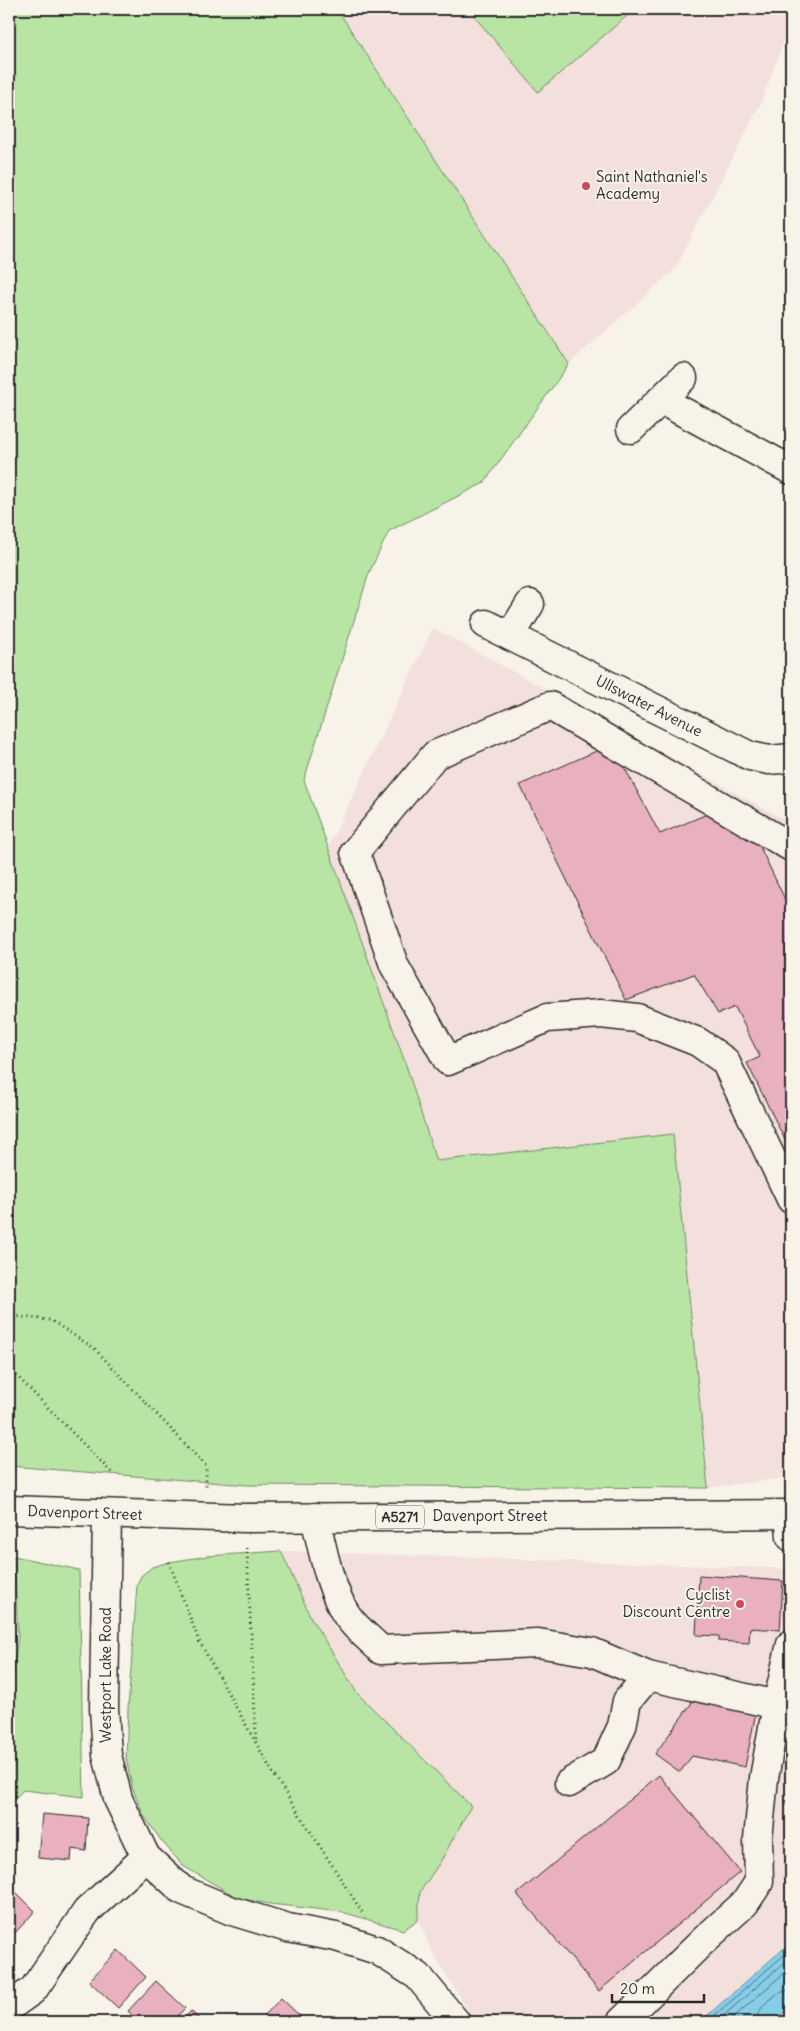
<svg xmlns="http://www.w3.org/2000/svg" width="800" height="2031" viewBox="0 0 800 2031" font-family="Delius,sans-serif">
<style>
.built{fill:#f3dfdc}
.green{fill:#b8e5a3;stroke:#728867}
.water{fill:#86cde8;stroke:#628c9c}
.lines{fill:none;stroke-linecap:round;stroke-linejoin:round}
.shore{stroke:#4f6c77;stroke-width:1}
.building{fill:#e9b0c0;stroke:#2b2b2b}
.minor-casing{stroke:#2b2b2b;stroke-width:31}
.major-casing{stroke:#2b2b2b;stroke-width:31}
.path{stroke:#2b2b2b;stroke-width:3;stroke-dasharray:1 4;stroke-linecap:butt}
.minor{stroke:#f7f3e8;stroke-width:28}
.major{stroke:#f7f3e8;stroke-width:28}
.poi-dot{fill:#d1495b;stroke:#f7f3e8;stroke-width:2}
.labels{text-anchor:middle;stroke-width:4;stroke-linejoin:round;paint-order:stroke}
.shield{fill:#f7f3e8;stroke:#686764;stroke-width:1}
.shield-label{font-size:14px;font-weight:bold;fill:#2b2b2b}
.poi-label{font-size:15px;fill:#2b2b2b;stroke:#f7f3e8;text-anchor:start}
.street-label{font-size:15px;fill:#2b2b2b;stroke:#f7f3e8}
</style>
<rect width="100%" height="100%" fill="#f7f3e8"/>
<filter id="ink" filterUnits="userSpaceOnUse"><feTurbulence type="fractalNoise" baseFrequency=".02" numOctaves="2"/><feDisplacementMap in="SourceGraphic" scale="10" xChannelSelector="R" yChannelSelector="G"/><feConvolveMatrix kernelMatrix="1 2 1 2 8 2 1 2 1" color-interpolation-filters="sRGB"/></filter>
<g filter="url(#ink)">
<g class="built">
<polygon points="337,9 791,9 791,22 761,103 675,269 569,364"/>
<polygon points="433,628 791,823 791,1477 708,1488 673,1134 436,1162 407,1068 328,848"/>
<polygon points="281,1551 791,1569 791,1942 700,2022 475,2022 432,1951 418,1920 420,1892 442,1859 471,1806 357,1693 313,1622"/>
</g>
<g class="green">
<polygon points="9,9 337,9 569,364 484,483 389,531 369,573 304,780 407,1068 436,1161 673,1134 708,1488 247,1485 9,1466"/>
<polygon points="468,9 635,9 538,92"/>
<polygon points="281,1551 311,1618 357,1693 471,1806 442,1859 420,1892 418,1920 403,1930 342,1912 270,1904 238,1898 183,1866 160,1839 144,1816 132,1787 126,1758 128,1709 137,1585 141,1576 152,1567 169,1562 207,1556"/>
<polygon points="14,1556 79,1570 84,1797 23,1790 9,1805 9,1703 18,1637"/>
</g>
<polygon class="water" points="791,1942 791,2007 773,2022 700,2022"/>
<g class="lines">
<g class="shore">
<polyline points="707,2022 791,1949"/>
<polyline points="716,2022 791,1957"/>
<polyline points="728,2022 791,1967"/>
<path d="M756,2022C757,2007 776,1990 791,1990"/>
</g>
</g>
<g class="building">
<polygon points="612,744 660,834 726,806 750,826 791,912 791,1137 785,1140 747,1063 760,1057 735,1007 718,1014 694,974 626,1000 520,785"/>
<polygon points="699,1575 783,1581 780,1630 750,1628 749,1643 719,1641 719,1636 696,1635"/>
<polygon points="694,1694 757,1707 745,1767 692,1756 680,1772 655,1754 691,1704"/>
<polygon points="785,1751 791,1751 791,1824"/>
<polygon points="659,1775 740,1872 599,1991 517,1894"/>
<polygon points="42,1814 88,1818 86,1851 72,1849 71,1861 38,1858"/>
<polygon points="9,1885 35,1911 14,1934 9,1928"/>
<polygon points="118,1950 146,1977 118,2008 89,1981"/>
<polygon points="156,1981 185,2008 172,2022 139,2022 128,2011"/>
<polygon points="281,1998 301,2017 297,2022 270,2022 264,2016"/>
<polygon points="191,2011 202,2022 181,2022"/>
</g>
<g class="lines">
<defs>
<g id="minor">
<polyline points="661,400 791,470"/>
<polyline points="631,429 683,378"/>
<polyline points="486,624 750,756 769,760 791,758"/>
<polyline points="510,636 530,604"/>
<polyline points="791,847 550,706 435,755 355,852 394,965 448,1061 547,1018 601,1014 637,1018 698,1042 725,1061 791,1199"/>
<polyline points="107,1514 104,1708 107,1755 118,1799 146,1857 182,1890 232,1911 288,1928 336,1937 377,1950 418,1976 456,2022"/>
<polyline points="789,1514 791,1537"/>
<path d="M315,1517C322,1547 328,1580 342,1607C350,1624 368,1637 381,1650L538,1643L592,1652L648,1676"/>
<polyline points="569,1783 606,1761 622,1726 627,1701 648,1676 777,1705 791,1644"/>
<polyline points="9,2007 33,1990 87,1911 146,1857"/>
<polyline points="621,2022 703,1941 745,1903 759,1882 758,1839 764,1778 777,1705"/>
</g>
<polyline id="major" points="9,1510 245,1518 791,1514"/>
</defs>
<use href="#minor" class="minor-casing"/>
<use href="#major" class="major-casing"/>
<g class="path">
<polyline points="9,1318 13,1316 50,1320 94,1348 206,1466 206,1487"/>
<polyline points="9,1368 113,1474"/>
<polyline points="247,1548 256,1739"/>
<polyline points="169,1562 199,1641 274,1775 364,1915"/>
</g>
<use href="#minor" class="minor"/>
<use href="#major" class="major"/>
</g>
</g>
<g class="poi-dot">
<circle cx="586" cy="186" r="5"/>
<circle cx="740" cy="1604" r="5"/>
</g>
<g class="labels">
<rect class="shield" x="376" y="1505.5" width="48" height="23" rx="4"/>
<g class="shield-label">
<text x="400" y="1522">A5271</text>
</g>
<g class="poi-label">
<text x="596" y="182">Saint Nathaniel's<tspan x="596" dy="17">Academy</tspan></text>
<text x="730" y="1600" text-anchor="end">Cyclist<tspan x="730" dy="17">Discount Centre</tspan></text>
</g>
<g class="street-label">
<text transform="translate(649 706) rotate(27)" y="5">Ullswater Avenue</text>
<text transform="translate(85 1513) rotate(2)" y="5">Davenport Street</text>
<text x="490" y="1521">Davenport Street</text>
<text transform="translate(106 1675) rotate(-90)" y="5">Westport Lake Road</text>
</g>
</g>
<rect width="800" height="2031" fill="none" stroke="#f7f3e8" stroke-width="30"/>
<rect x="15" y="15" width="770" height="2001" fill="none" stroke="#2b2b2b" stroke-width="2" filter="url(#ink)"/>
<path d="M612 1994v8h92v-8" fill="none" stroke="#2b2b2b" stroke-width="2.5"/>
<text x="620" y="1994" font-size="15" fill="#2b2b2b" stroke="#f7f3e8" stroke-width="4" paint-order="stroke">20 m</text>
</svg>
